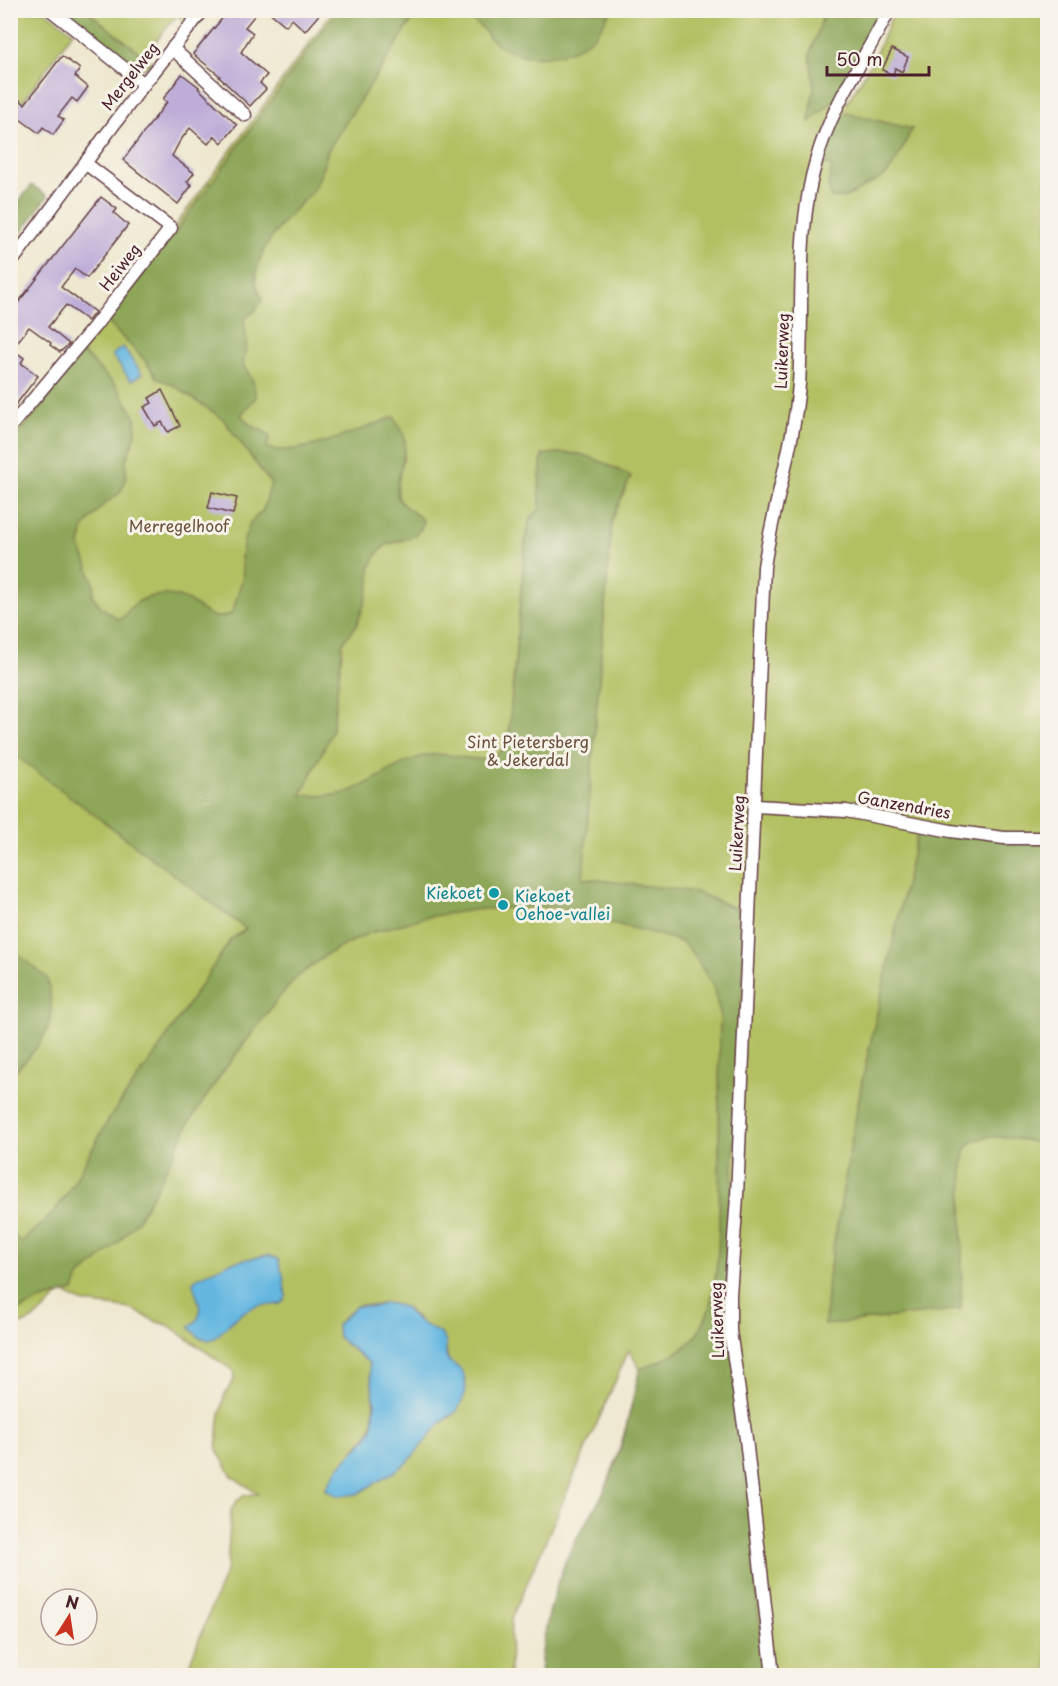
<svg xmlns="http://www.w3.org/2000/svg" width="1058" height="1686" viewBox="0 0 1058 1686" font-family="'Playpen Sans',sans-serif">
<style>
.green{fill:#b2c062;stroke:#7e7046;stroke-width:1.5;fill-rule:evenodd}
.forest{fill:#8da658;stroke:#6c6242;stroke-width:1.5}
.water{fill:#65b7e1;stroke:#586b86;stroke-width:1.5}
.building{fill:#bdadd8}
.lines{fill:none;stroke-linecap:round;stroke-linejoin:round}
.street-casing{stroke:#633d44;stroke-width:15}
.street{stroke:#fff;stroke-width:12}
.culture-dot{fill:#0f9aa8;stroke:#f7f3e8;stroke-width:2}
.labels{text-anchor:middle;stroke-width:6;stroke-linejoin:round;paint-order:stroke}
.street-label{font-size:16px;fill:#4a1f2b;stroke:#f7f3e8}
.park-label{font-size:16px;fill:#694f3c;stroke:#f7f3e8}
.culture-label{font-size:16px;fill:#0d838f;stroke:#f7f3e8;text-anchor:end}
</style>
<rect width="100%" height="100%" fill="#f7f3e8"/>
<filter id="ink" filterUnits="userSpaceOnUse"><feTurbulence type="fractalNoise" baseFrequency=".0167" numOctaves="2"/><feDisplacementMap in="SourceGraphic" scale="12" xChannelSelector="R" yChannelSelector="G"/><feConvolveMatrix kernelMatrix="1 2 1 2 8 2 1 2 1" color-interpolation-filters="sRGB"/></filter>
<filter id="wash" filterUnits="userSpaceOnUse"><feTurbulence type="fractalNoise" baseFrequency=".008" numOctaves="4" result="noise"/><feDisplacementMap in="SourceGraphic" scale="24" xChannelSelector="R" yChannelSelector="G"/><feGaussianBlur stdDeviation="1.35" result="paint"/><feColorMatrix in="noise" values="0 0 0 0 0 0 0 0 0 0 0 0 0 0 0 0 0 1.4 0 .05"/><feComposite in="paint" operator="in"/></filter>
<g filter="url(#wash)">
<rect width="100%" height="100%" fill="#eee8cf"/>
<g class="green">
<polygon points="11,11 45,11 73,32 11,118"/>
<polygon points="87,11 194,11 185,22 177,15 144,56"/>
<path d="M333,11H872L830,95L847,103L873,60L894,11H1047V1675H540L601,1498C620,1457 630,1413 640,1369L629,1350L511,1620L510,1675H185L227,1568L231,1510L237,1501L245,1495L258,1494L232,1476L217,1450L219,1420L224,1396L234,1380L233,1371L168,1325C154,1323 144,1314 133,1310C110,1303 81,1309 64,1291L34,1319L11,1329V439L114,309ZM381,1304L404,1307L409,1311L446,1351L449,1361L460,1369L466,1382L453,1415L440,1423L408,1462L357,1494L355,1449C380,1426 374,1413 372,1383C371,1376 371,1370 370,1363L344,1343L340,1321C347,1316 352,1306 361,1305C369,1304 372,1308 381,1304Z"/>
</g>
<g class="forest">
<polygon points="56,11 87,11 152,63 143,69 131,68"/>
<path d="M337,11H418L328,150C324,164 320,181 311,193C308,197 304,199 301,203C280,224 241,268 262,297L261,302L254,312L246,317L244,322L247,341L243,365L253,381L256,397L241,415L249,424L270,435L267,448C299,458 362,428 394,417C399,425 405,434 405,443C406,459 393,485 399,499C403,508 415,511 423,521L421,529L412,537L386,545L377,554L370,568V584L365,602L356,626L343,642L332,732L301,795C315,796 335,797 348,792C376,783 398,760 428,755C457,749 489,776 508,741L526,534L531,517L540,509L539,490L542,455C583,447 595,460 631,476L612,520L583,878L696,892L739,910L745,916L727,1299L753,1531L758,1607L768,1675H540C542,1636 553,1587 570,1551C583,1524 603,1500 613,1471C625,1438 632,1402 640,1369C661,1360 683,1354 697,1334C724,1297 719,1201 719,1155C719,1107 719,1060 720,1013L713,986L694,955L682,942L657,934L590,918L577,909L547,907L480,909L426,917L367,934L327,954L295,979L277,1000L222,1073L190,1121L157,1187L137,1221L118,1243L79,1277L74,1291L39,1301L11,1314L10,1232L21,1242L53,1213L69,1191L110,1117L156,1053L231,939L246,929L11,752V444L42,406L81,351L116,386L135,416L136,434L126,460V479L120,493L104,504L84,527L80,545L94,584L93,596L101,607L118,619L124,617C136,595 164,590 186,600C196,604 204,614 215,617C222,618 226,616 232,613L243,577L241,556L245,537L250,523L263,510L271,484L223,419L173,385L157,378L144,359L107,322L179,227Z"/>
<path d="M460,11H611C605,19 600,30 593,37C566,60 522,64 494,42C489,38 486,32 482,28C475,22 467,17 460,11Z"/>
<polygon points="825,11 881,11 836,99 809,122 814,87 810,54"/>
<path d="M842,112L912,129C905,142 895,169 883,177C878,181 871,182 866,186C853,193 846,200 831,198L828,185L832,167L823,163Z"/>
<polygon points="32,185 48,196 11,246 11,211"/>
<path d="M918,828L1047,837V1145C1027,1141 979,1127 967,1148C963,1153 964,1161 963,1166L961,1309L825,1325L828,1277L862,1081Z"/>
<path d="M11,948L47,978C49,987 51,997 51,1007C53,1035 29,1057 11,1075L10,1022L13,1018L10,1013Z"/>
</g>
<g class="water">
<polygon points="123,347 142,374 131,381 112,355"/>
<path d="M268,1255L278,1259L283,1275L286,1297C281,1309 271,1303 261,1305C242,1308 228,1326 215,1338L209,1340L199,1337L189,1327C209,1315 196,1300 193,1282L197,1278L229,1263Z"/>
<polygon points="387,1303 404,1307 416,1320 441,1334 446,1342 446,1356 449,1361 460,1369 464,1375 466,1389 464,1397 457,1411 440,1423 408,1462 389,1475 357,1494 339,1496 325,1489 339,1467 368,1437 373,1426 375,1404 369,1363 338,1337 337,1325 356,1306 373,1307"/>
</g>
<g id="blocks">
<g class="building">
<polygon points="229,10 259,10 245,27 253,33 241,52 267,75 260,83 266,89 250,106 219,77 220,76 193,54"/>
<polygon points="267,10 323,10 305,31 292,19 286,26"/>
<polygon points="892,49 908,57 902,72 895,68 893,75 882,70"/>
<polygon points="62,56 80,69 75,76 88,87 77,102 72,98 58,116 64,120 53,135 43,127 39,133 17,117 20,114 13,109 20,100 25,104"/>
<polygon points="182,74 199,87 198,88 237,125 222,143 215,136 208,144 190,128 180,141 172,156 194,173 187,182 192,185 178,204 123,160 167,102 163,99"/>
<polygon points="101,197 117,209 114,213 128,225 87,278 75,269 61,287 95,312 88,321 66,305 48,327 69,344 60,352 50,345 51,343 29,327 12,349 24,358 21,363 38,376 10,412 10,313"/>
<polygon points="162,390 180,426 168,432 162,422 155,426 144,407 152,403 149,398"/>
<polygon points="212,492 237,498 233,514 208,508"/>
</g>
</g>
</g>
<g filter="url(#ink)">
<use href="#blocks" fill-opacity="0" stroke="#633d44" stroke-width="1.5"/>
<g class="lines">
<defs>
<g id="street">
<polyline points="51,10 144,84"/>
<polyline points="172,48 245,115"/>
<polyline points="10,264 144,84 203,10"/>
<polyline points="10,427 94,327 171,228 85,163"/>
<polyline points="755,806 846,811 951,831 1004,838 1048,838"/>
<path d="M773,1676L746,1439L730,1331V1295L737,1196L764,567C773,506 794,446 799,384C804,309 795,230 817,158C832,105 865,59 889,10"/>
</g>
</defs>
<use href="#street" class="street-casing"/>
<use href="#street" class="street"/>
</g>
</g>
<g class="culture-dot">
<circle cx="494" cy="893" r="6"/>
<circle cx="503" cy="905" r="6"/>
</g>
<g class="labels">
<g class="street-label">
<text transform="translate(130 76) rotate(-52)" y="6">Mergelweg</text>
<text transform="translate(120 267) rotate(-52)" y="6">Heiweg</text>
<text transform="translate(782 351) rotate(-88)" y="6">Luikerweg</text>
<text transform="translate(904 805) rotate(10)" y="6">Ganzendries</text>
<text transform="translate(737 833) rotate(-87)" y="6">Luikerweg</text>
<text transform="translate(717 1320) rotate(-92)" y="6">Luikerweg</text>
</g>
<g class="park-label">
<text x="179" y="532">Merregelhoof</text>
<text x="528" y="748">Sint Pietersberg<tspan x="528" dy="18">&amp; Jekerdal</tspan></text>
</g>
<g class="culture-label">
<text x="482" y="899">Kiekoet</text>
<text x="515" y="902" text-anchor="start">Kiekoet<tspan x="515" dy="18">Oehoe-vallei</tspan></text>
</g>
</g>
<rect width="1058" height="1686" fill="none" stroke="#f7f3e8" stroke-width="36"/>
<g transform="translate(69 1617) rotate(12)"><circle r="28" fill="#f7f3e8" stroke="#b29e9c" stroke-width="1.5"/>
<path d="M0-4.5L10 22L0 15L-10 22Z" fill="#c8321e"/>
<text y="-9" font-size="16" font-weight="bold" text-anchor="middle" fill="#4a1f2b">N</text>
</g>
<path d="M827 66v9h102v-9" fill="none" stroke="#4a1f2b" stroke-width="3"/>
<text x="836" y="66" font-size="18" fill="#4a1f2b" stroke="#f7f3e8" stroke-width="4.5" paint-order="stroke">50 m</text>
</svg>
